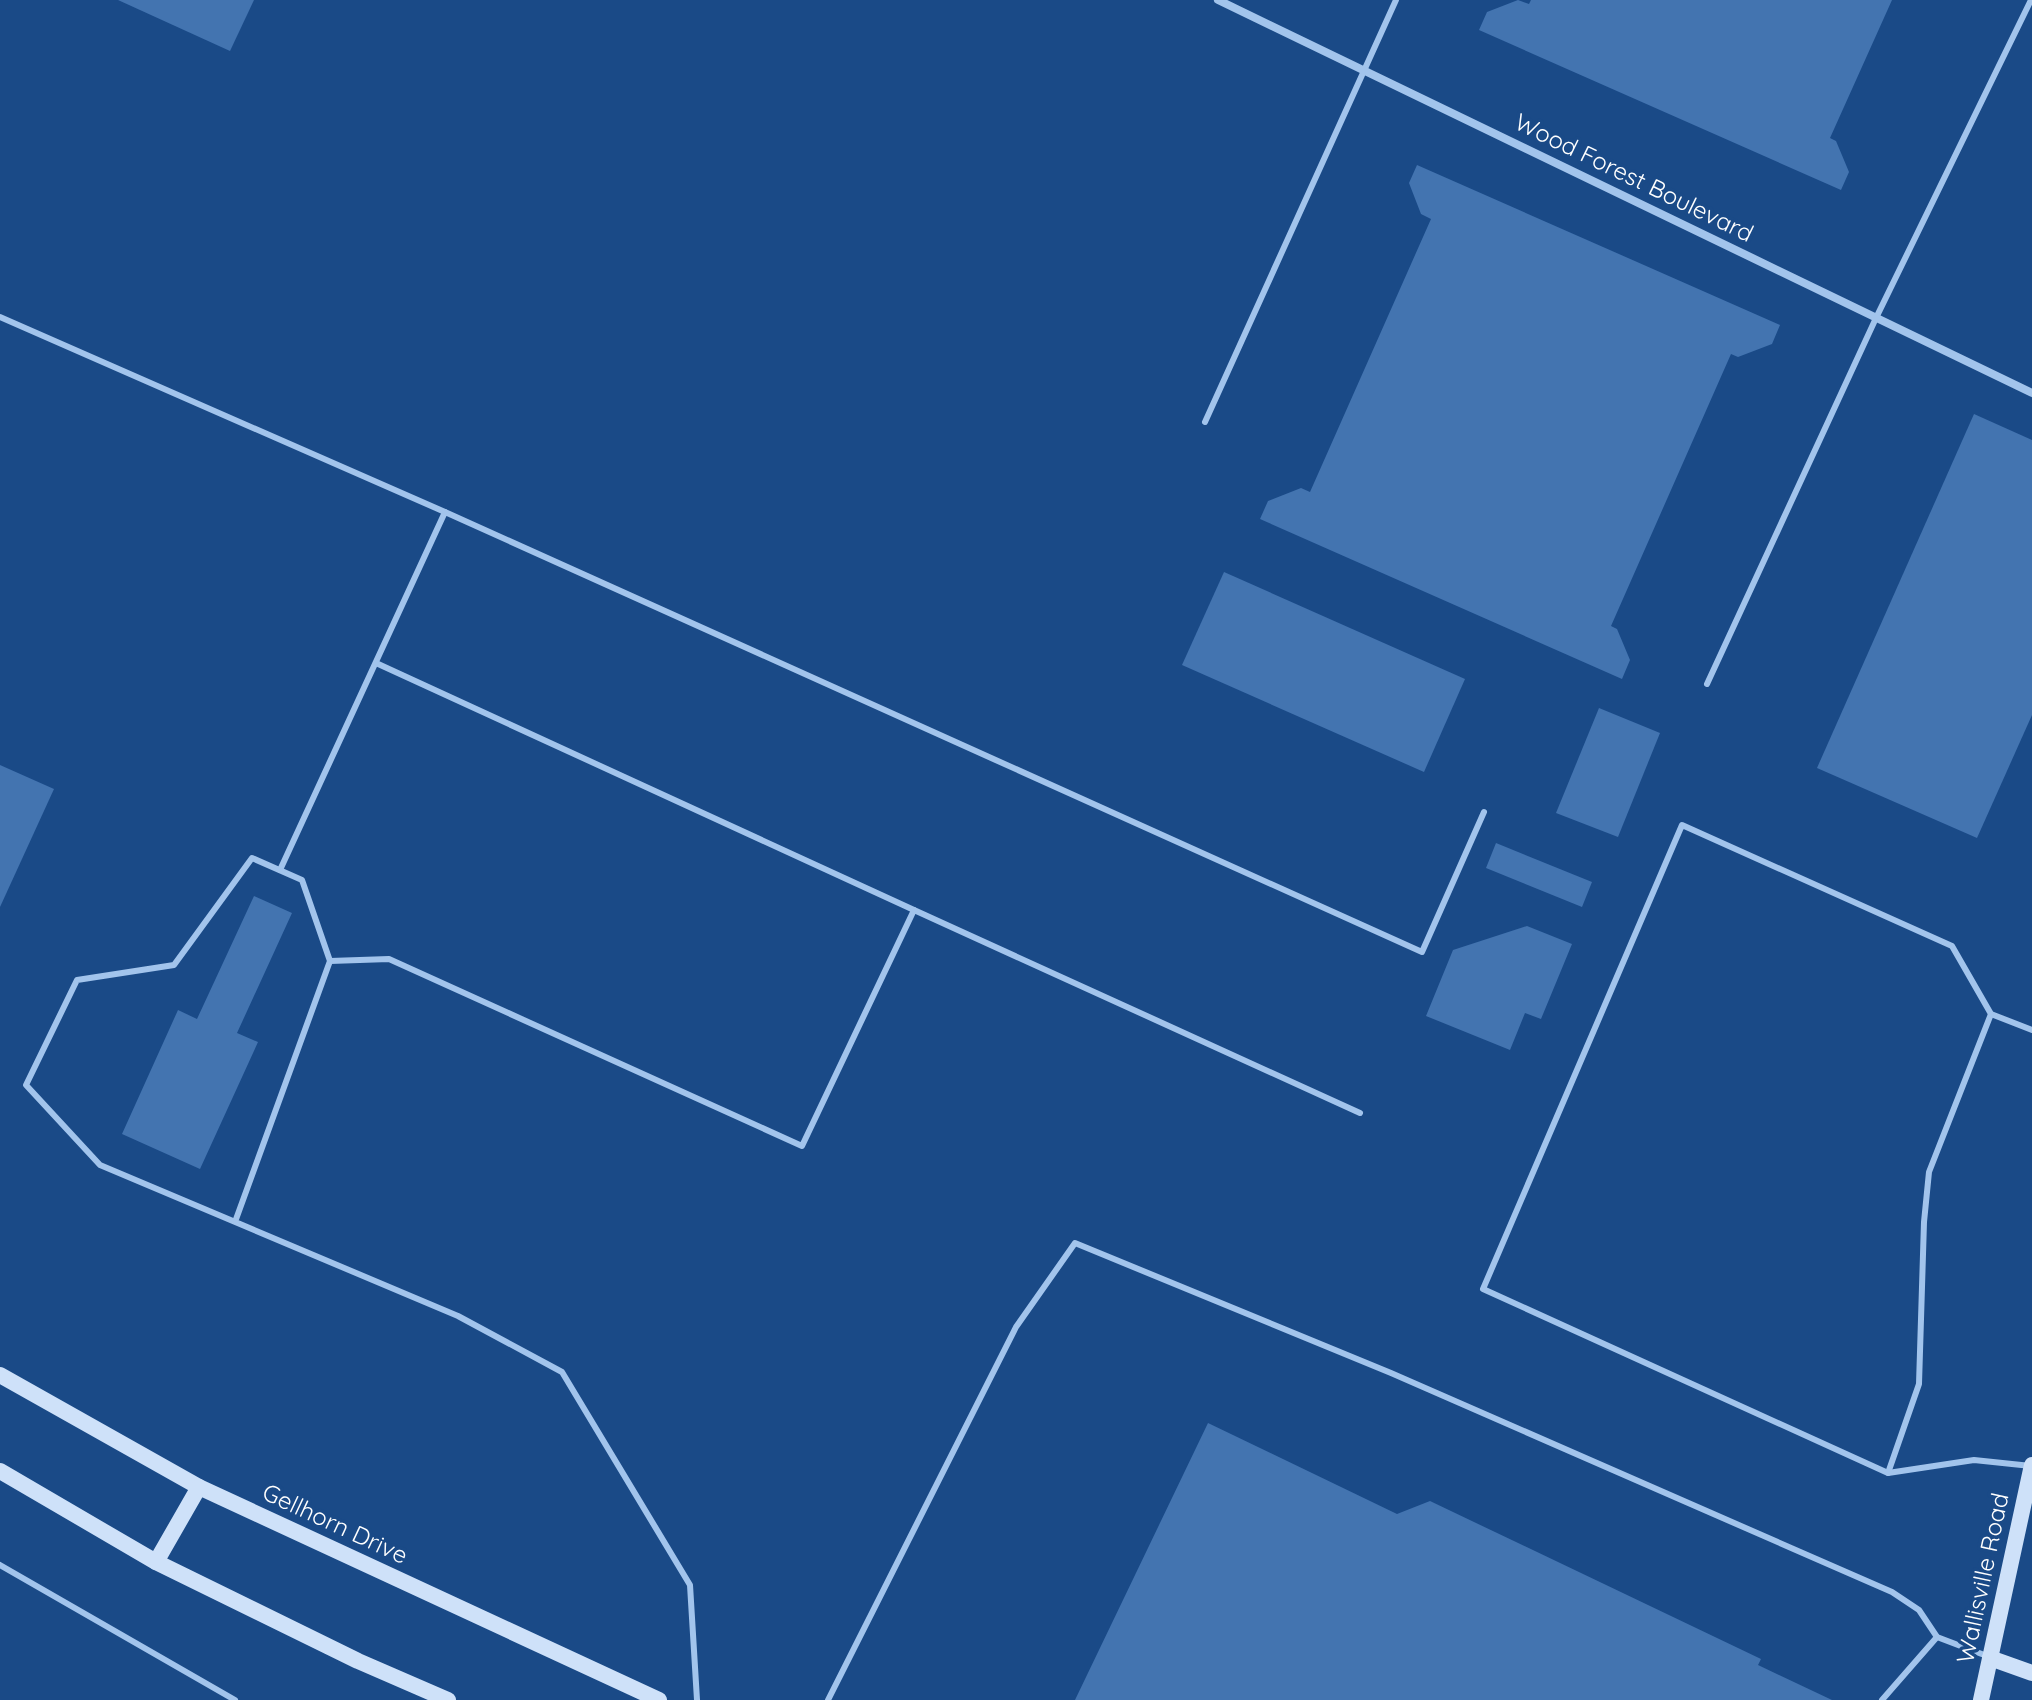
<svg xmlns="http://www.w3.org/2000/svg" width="2032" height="1700" viewBox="0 0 2032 1700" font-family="Quicksand,sans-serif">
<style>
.building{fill:#4374b0}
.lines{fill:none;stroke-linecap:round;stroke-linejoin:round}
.lane{stroke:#a2c4ec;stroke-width:6}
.street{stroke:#a2c4ec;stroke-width:8}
.secondary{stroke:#cee1f9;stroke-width:16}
.labels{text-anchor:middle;stroke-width:7;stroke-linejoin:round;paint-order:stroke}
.street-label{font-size:24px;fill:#fff;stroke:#1a4a87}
</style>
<rect width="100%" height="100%" fill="#1a4a87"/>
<g class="building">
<polygon points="118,0 254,0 230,51"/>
<polygon points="1518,0 1529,4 1531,0 1892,0 1830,138 1836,141 1849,172 1841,190 1479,30 1487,12"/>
<polygon points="1417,165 1780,325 1772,344 1738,357 1731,354 1611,626 1617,629 1630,660 1622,679 1260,519 1268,501 1301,488 1310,492 1431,219 1421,214 1409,183"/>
<polygon points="1974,414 2032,440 2032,715 1977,838 1817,768"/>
<polygon points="1224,572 1465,679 1424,772 1182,665"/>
<polygon points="1599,708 1660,733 1618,837 1556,813"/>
<polygon points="0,765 54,789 0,907"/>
<polygon points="1496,843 1592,882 1582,907 1486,868"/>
<polygon points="254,896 292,913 237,1033 258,1042 200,1169 122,1134 178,1010 197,1019"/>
<polygon points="1527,926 1572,944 1541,1019 1525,1013 1510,1050 1426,1016 1453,950"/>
<polygon points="1208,1423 1397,1514 1430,1501 1761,1659 1758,1665 1832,1700 1075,1700"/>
</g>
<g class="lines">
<g class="lane">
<polyline points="0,317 445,512"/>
<polyline points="1205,422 1396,0"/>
<polyline points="376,663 914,910"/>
<polyline points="1707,684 1876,318 2031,0"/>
<polyline points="280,870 445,512 1422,952 1484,812"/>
<polyline points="330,961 389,959 802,1146 914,910 1360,1113"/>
<polyline points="235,1222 330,961 302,880 252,858 174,965 77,980 26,1085 100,1165 458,1316 562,1372 690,1585 697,1700"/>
<polyline points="2031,1466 1974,1460 1888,1473 1483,1289 1682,825 1952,946 1991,1014 2032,1030"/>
<polyline points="1888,1473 1919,1384 1924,1222 1929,1172 1991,1014"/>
<polyline points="0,1565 235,1700"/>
<polyline points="828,1700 1016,1327 1075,1243 1391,1373 1892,1592 1919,1610 1937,1637 1987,1656"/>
<polyline points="1882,1700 1937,1637"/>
</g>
<polyline class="street" points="1218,0 2032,393"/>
<g class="secondary">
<polyline points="0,1375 199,1487 659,1700"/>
<polyline points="0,1471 156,1562 358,1661 448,1700"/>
<polyline points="156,1562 199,1487"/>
<polyline points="1990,1658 2032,1673"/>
<polyline points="1981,1700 2032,1465"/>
</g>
</g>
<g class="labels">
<g class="street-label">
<text transform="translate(1634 178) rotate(26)" y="8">Wood Forest Boulevard</text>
<text transform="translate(335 1524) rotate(25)" y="8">Gellhorn Drive</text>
<text transform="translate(1983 1578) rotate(-78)" y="8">Wallisville Road</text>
</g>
</g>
</svg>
